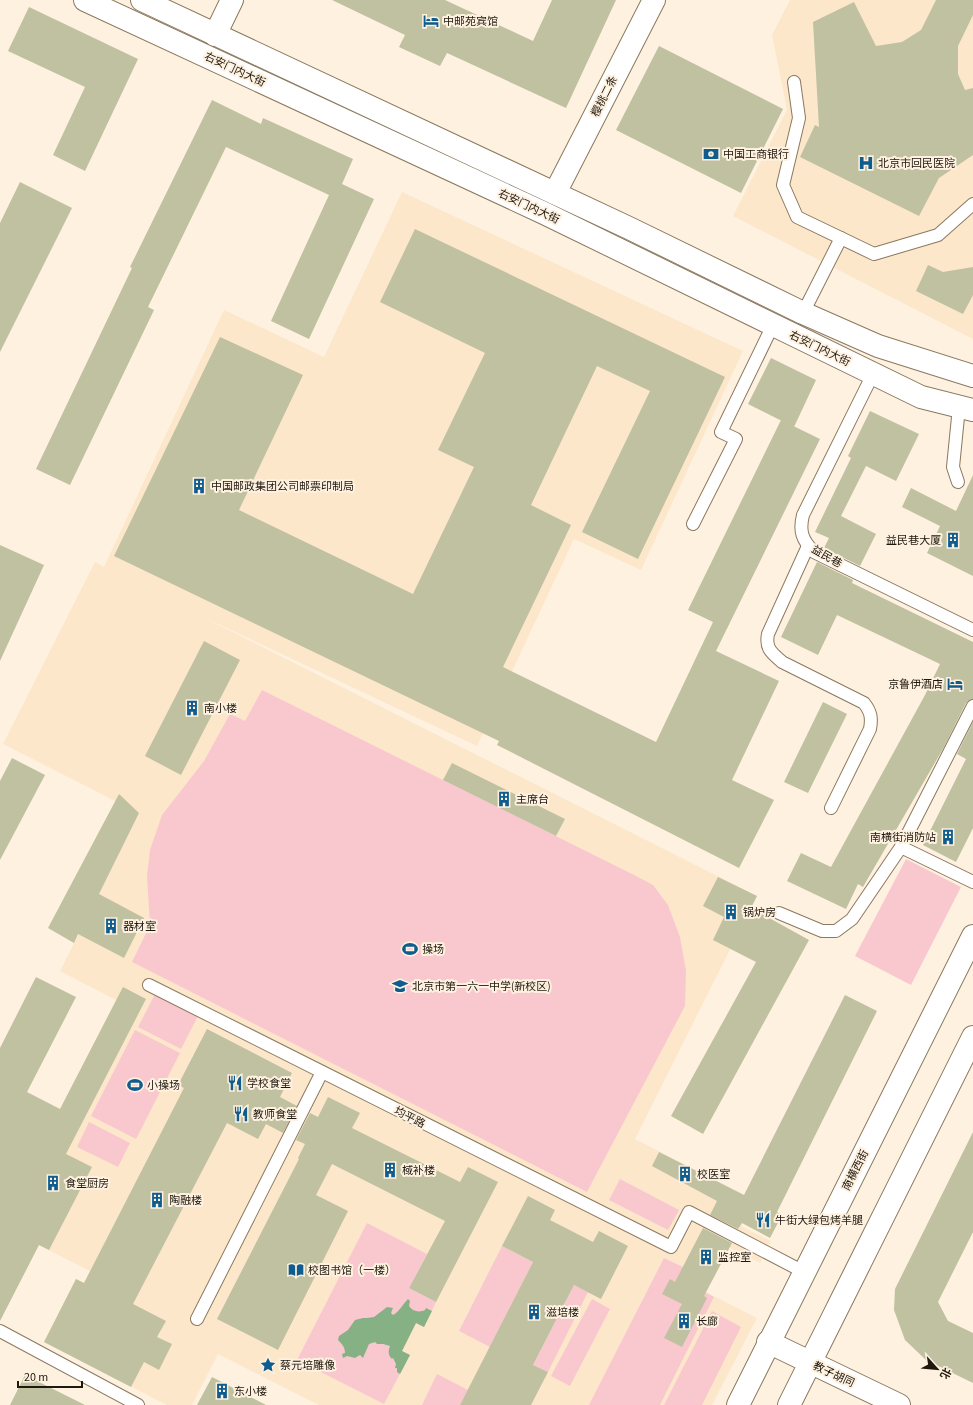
<svg xmlns="http://www.w3.org/2000/svg" width="973" height="1405" viewBox="0 0 973 1405" font-family="'Source Sans 3','Noto Sans SC',sans-serif">
<style>
.built{fill:#fce7cb}
.green{fill:#f9c8cf}
.water{fill:#86b184}
.building{fill:#bfc1a0}
.lines{fill:none;stroke-linecap:round;stroke-linejoin:round}
.service-casing{stroke:#8b795e;stroke-width:14}
.minor-casing{stroke:#8b795e;stroke-width:24}
.tertiary-casing{stroke:#8b795e;stroke-width:24}
.secondary-casing{stroke:#8b795e;stroke-width:24}
.service{stroke:#fff;stroke-width:12}
.minor{stroke:#fff;stroke-width:22}
.tertiary{stroke:#fff;stroke-width:22}
.secondary{stroke:#fff;stroke-width:22}
.labels{text-anchor:middle;stroke-width:4;stroke-linejoin:round;paint-order:stroke}
.poi-label{font-size:11px;fill:#1f180e;stroke:#fef1e0;text-anchor:start}
.street-label{font-size:11px;fill:#1f180e;stroke:#fef1e0}
</style>
<rect width="100%" height="100%" fill="#fef1e0"/>
<g class="built">
<polygon points="790,0 973,0 973,339 733,216 787,110 772,35"/>
<polygon points="402,192 743,351 641,570 574,539 477,746 199,615 757,896 635,1139 754,1200 741,1226 771,1241 760,1263 729,1247 706,1292 757,1318 712,1405 319,1405 218,1354 192,1405 167,1405 44,1342 76,1279 84,1283 90,1271 1,1226 116,1000 60,971 139,813 3,744 95,562 104,567 224,310 324,357"/>
</g>
<g class="green">
<polygon points="262,690 634,875 653,885 668,905 680,937 686,971 685,1006 587,1192 132,962 150,925 147,876 150,850 162,815 204,761 230,714 245,721"/>
<polygon points="906,859 961,887 911,985 855,956"/>
<polygon points="155,994 198,1016 181,1049 138,1027"/>
<polygon points="135,1030 180,1053 136,1139 91,1116"/>
<polygon points="89,1122 130,1143 118,1167 77,1147"/>
<polygon points="620,1179 679,1210 668,1230 609,1200"/>
<polygon points="367,1223 427,1254 409,1288 436,1302 424,1327 416,1323 402,1351 410,1355 384,1404 297,1360"/>
<polygon points="502,1246 533,1262 490,1347 459,1331"/>
<polygon points="664,1258 683,1267 678,1278 714,1297 660,1405 589,1405"/>
<polygon points="574,1285 588,1292 548,1372 533,1365"/>
<polygon points="592,1299 610,1309 570,1386 551,1376"/>
<polygon points="712,1311 741,1327 702,1405 664,1405"/>
<polygon points="437,1374 468,1390 460,1405 422,1405"/>
</g>
<path class="water" d="M408,1299L410,1301L409,1306C412,1311 419,1313 425,1310L426,1308L432,1311L424,1327L416,1323L402,1351L410,1355L400,1374L397,1372V1368H395L396,1364L393,1358L392,1359C388,1355 388,1351 390,1346L383,1344H377L375,1342L369,1344L363,1358L360,1355L355,1358L347,1356L343,1358L342,1354L345,1353C345,1347 342,1344 338,1340L339,1336L348,1330L355,1320L363,1318H367L374,1317L387,1307L393,1308L391,1313L393,1315C400,1311 402,1305 408,1299Z"/>
<g class="building">
<polygon points="332,0 445,0 533,41 552,0 616,0 566,108 447,53 440,66 399,47 405,35"/>
<polygon points="936,0 973,0 973,15 958,46 958,74 965,90 973,88 973,155 939,178 919,216 800,157 815,125 819,127 813,22 854,2 876,46 902,42 921,30"/>
<polygon points="29,7 138,59 85,171 53,155 85,87 8,51"/>
<polygon points="659,46 783,109 741,193 616,130"/>
<polygon points="212,100 261,124 263,118 353,159 342,184 374,199 309,339 271,321 329,195 226,147 148,307 154,310 70,485 36,469 132,268 130,267"/>
<polygon points="20,182 72,208 0,352 0,223"/>
<polygon points="415,229 725,377 638,559 582,532 650,391 597,366 531,505 571,525 503,667 656,742 713,622 688,610 781,420 820,439 716,651 779,681 732,780 774,800 739,868 497,745 499,741 114,556 220,337 303,375 239,510 413,594 474,467 438,450 485,353 380,302"/>
<polygon points="928,265 943,272 973,267 973,295 963,314 916,291"/>
<polygon points="771,358 816,380 794,427 748,404"/>
<polygon points="870,411 919,434 896,481 866,466 841,516 876,534 860,566 824,548 829,538 815,532 851,458 848,456"/>
<polygon points="973,475 973,576 927,553 940,526 902,507 911,488 956,511"/>
<polygon points="0,545 44,565 0,661"/>
<polygon points="817,562 853,580 852,583 973,642 973,699 969,700 966,703 944,747 863,887 858,884 846,909 787,881 801,853 831,867 925,695 940,664 837,615 818,655 781,637"/>
<polygon points="204,641 240,660 181,775 145,756"/>
<polygon points="823,702 847,714 808,793 784,782"/>
<polygon points="973,722 973,828 956,862 923,845 966,759 957,754"/>
<polygon points="12,758 45,775 0,860 0,781"/>
<polygon points="452,763 565,819 556,836 443,780"/>
<polygon points="119,794 139,813 99,894 144,918 124,958 78,934 74,943 48,928"/>
<polygon points="718,877 757,896 751,908 809,940 703,1134 671,1116 756,962 713,940 724,917 703,906"/>
<polygon points="36,977 76,997 27,1092 60,1109 123,987 146,999 66,1154 92,1167 49,1250 39,1245 0,1321 0,1048"/>
<polygon points="845,995 877,1011 777,1212 782,1215 770,1238 742,1223 738,1229 710,1215 717,1201 652,1166 659,1152 744,1195"/>
<polygon points="207,1029 292,1073 280,1097 297,1106 283,1133 266,1124 258,1139 227,1123 133,1304 166,1321 157,1337 172,1344 159,1370 144,1362 131,1387 44,1342 76,1279 84,1283 184,1088 178,1085"/>
<polygon points="328,1097 360,1113 352,1128 460,1182 468,1167 498,1182 436,1302 409,1288 445,1221 332,1164 316,1195 348,1211 278,1350 217,1319 299,1159 298,1158 305,1144 296,1140 310,1113 318,1117"/>
<polygon points="973,1132 973,1232 938,1302 948,1321 973,1333 973,1383 926,1360 905,1340 894,1310 895,1289"/>
<polygon points="528,1196 555,1210 550,1220 593,1242 599,1231 628,1246 601,1299 574,1285 533,1365 548,1372 531,1405 460,1405 533,1262 502,1246"/>
<polygon points="703,1228 732,1243 704,1296 707,1298 682,1347 664,1338 682,1304 662,1294 670,1279 675,1282"/>
<polygon points="25,1375 85,1405 10,1405"/>
<polygon points="212,1377 266,1405 197,1405"/>
</g>
<g class="lines">
<defs>
<g id="service">
<polyline points="794,82 799,118 783,185 797,217 874,254 938,235 973,204"/>
<polyline points="803,313 841,238"/>
<path d="M873,374L803,515C799,531 802,540 814,552L973,630"/>
<polyline points="958,482 953,467 959,407"/>
<polyline points="693,524 736,439 721,432 773,325"/>
<path d="M808,546L768,634C765,649 772,653 782,662L864,703C871,712 872,718 870,729L831,808"/>
<polyline points="901,847 973,882"/>
<polyline points="779,913 822,931 836,931 852,919 901,847 973,706"/>
<polyline points="149,985 671,1247 689,1212 804,1272"/>
<polyline points="197,1319 322,1072"/>
<polyline points="0,1331 138,1405"/>
</g>
<g id="minor">
<polyline points="215,35 232,0"/>
<polyline points="555,193 654,0"/>
</g>
<polyline id="tertiary" points="768,1342 899,1405"/>
<g id="secondary">
<polyline points="85,0 544,213 921,397 973,410"/>
<polyline points="142,0 629,228 803,313 878,346 973,376"/>
<polyline points="738,1405 973,936"/>
<polyline points="789,1405 973,1037"/>
</g>
</defs>
<use href="#service" class="service-casing"/>
<use href="#minor" class="minor-casing"/>
<use href="#tertiary" class="tertiary-casing"/>
<use href="#secondary" class="secondary-casing"/>
<use href="#service" class="service"/>
<use href="#minor" class="minor"/>
<use href="#tertiary" class="tertiary"/>
<use href="#secondary" class="secondary"/>
</g>
<defs>
<symbol id="hotel-bare" viewBox="-9 -9 18 18"><path d="M-6-4.5h1.5V1H6V5H4.5V3h-9V5H-6ZM-4 0a1.8 1.8 0 1 1 3.6 0ZM.5 0V-2.5h3Q6-2.5 6 0Z" fill="#0f5c8f" stroke="#fef1e0" stroke-width="2.5" paint-order="stroke"/></symbol>
<symbol id="bank-bare" viewBox="-9 -9 18 18"><path d="M-6-4H6V4H-6ZM0-2.3a2.3 2.3 0 1 0 0 4.6a2.3 2.3 0 1 0 0-4.6Z" fill="#0f5c8f" stroke="#fef1e0" stroke-width="2.5" paint-order="stroke"/></symbol>
<symbol id="hospital-bare" viewBox="-9 -9 18 18"><path d="M-5-5h3v3.5h4V-5h3V5h-3V1.5h-4V5h-3Z" fill="#0f5c8f" stroke="#fef1e0" stroke-width="2.5" paint-order="stroke"/></symbol>
<symbol id="building-bare" viewBox="-9 -9 18 18"><path d="M-4-6H4V6H1V3H-1V6H-4ZM-2.5-4.3h1.7v1.8h-1.7ZM.8-4.3h1.7v1.8H.8ZM-2.5-1h1.7V.8h-1.7ZM.8-1h1.7V.8H.8Z" fill="#0f5c8f" stroke="#fef1e0" stroke-width="2.5" paint-order="stroke"/></symbol>
<symbol id="stadium-bare" viewBox="-9 -9 18 18"><path d="M0-5a6.5 5 0 1 0 0 10a6.5 5 0 1 0 0-10ZM-3.5-1.8h7v3.6h-7Z" fill="#0f5c8f" stroke="#fef1e0" stroke-width="2.5" paint-order="stroke"/></symbol>
<symbol id="school-bare" viewBox="-9 -9 18 18"><path d="M0-5L7-2L0 1L-7-2ZM-4 1L0 2.5L4 1V4Q0 6-4 4Z" fill="#0f5c8f" stroke="#fef1e0" stroke-width="2.5" paint-order="stroke"/></symbol>
<symbol id="restaurant-bare" viewBox="-9 -9 18 18"><path d="M-5-6h1v4h1v-4h1v4h1v-4h1v5L-1.5 .5V6h-2V.5L-5-1ZM5-6V6H3V1.5H1.5Q1.5-4 5-6Z" fill="#0f5c8f" stroke="#fef1e0" stroke-width="2.5" paint-order="stroke"/></symbol>
<symbol id="library-bare" viewBox="-9 -9 18 18"><path d="M-6-4Q-3-5.5-.7-3.5V5Q-3 3-6 4ZM6-4Q3-5.5 .7-3.5V5Q3 3 6 4Z" fill="#0f5c8f" stroke="#fef1e0" stroke-width="2.5" paint-order="stroke"/></symbol>
<symbol id="sight-bare" viewBox="-9 -9 18 18"><path d="M0-6L1.8-2.2L6-1.7L2.9 1.2L3.7 5.4L0 3.3L-3.7 5.4L-2.9 1.2L-6-1.7L-1.8-2.2Z" fill="#0f5c8f" stroke="#fef1e0" stroke-width="2.5" paint-order="stroke"/></symbol>
</defs>
<g fill-rule="evenodd">
<use href="#hotel-bare" x="420" y="10" width="22" height="22"/>
<use href="#bank-bare" x="700" y="143" width="22" height="22"/>
<use href="#hospital-bare" x="855" y="152" width="22" height="22"/>
<use href="#building-bare" x="188" y="475" width="22" height="22"/>
<use href="#building-bare" x="942" y="529" width="22" height="22"/>
<use href="#hotel-bare" x="944" y="673" width="22" height="22"/>
<use href="#building-bare" x="181" y="697" width="22" height="22"/>
<use href="#building-bare" x="493" y="788" width="22" height="22"/>
<use href="#building-bare" x="937" y="826" width="22" height="22"/>
<use href="#building-bare" x="720" y="901" width="22" height="22"/>
<use href="#building-bare" x="100" y="915" width="22" height="22"/>
<use href="#stadium-bare" x="399" y="938" width="22" height="22"/>
<use href="#school-bare" x="389" y="975" width="22" height="22"/>
<use href="#restaurant-bare" x="224" y="1072" width="22" height="22"/>
<use href="#stadium-bare" x="124" y="1074" width="22" height="22"/>
<use href="#restaurant-bare" x="230" y="1103" width="22" height="22"/>
<use href="#building-bare" x="379" y="1159" width="22" height="22"/>
<use href="#building-bare" x="674" y="1163" width="22" height="22"/>
<use href="#building-bare" x="42" y="1172" width="22" height="22"/>
<use href="#building-bare" x="146" y="1189" width="22" height="22"/>
<use href="#restaurant-bare" x="752" y="1209" width="22" height="22"/>
<use href="#building-bare" x="695" y="1246" width="22" height="22"/>
<use href="#library-bare" x="285" y="1259" width="22" height="22"/>
<use href="#building-bare" x="523" y="1301" width="22" height="22"/>
<use href="#building-bare" x="673" y="1310" width="22" height="22"/>
<use href="#sight-bare" x="257" y="1354" width="22" height="22"/>
<use href="#building-bare" x="211" y="1380" width="22" height="22"/>
</g>
<g class="labels">
<g class="poi-label">
<text x="443" y="25">中邮苑宾馆</text>
<text x="723" y="158">中国工商银行</text>
<text x="878" y="167">北京市回民医院</text>
<text x="211" y="490">中国邮政集团公司邮票印制局</text>
<text x="941" y="544" text-anchor="end">益民巷大厦</text>
<text x="943" y="688" text-anchor="end">京鲁伊酒店</text>
<text x="204" y="712">南小楼</text>
<text x="516" y="803">主席台</text>
<text x="936" y="841" text-anchor="end">南横街消防站</text>
<text x="743" y="916">锅炉房</text>
<text x="123" y="930">器材室</text>
<text x="422" y="953">操场</text>
<text x="412" y="990">北京市第一六一中学(新校区)</text>
<text x="247" y="1087">学校食堂</text>
<text x="147" y="1089">小操场</text>
<text x="253" y="1118">教师食堂</text>
<text x="402" y="1174">棫补楼</text>
<text x="697" y="1178">校医室</text>
<text x="65" y="1187">食堂厨房</text>
<text x="169" y="1204">陶融楼</text>
<text x="775" y="1224">牛街大绿包烤羊腿</text>
<text x="718" y="1261">监控室</text>
<text x="308" y="1274">校图书馆（一楼）</text>
<text x="546" y="1316">滋培楼</text>
<text x="696" y="1325">长廊</text>
<text x="280" y="1369">蔡元培雕像</text>
<text x="234" y="1395">东小楼</text>
</g>
<g class="street-label">
<text transform="translate(235 69) rotate(25)" y="4">右安门内大街</text>
<text transform="translate(604 96) rotate(-63)" y="4">樱桃二条</text>
<text transform="translate(529 206) rotate(25)" y="4">右安门内大街</text>
<text transform="translate(820 348) rotate(26)" y="4">右安门内大街</text>
<text transform="translate(827 556) rotate(30)" y="4">益民巷</text>
<text transform="translate(410 1117) rotate(27)" y="4">均平路</text>
<text transform="translate(855 1170) rotate(-63)" y="4">南横西街</text>
<text transform="translate(834 1374) rotate(25)" y="4">教子胡同</text>
</g>
</g>
<g transform="translate(937 1369) rotate(117)" stroke="#fef1e0" stroke-width="3" paint-order="stroke">
<path d="M0-3L7 15L0 10L-7 15Z" fill="#1f180e"/>
<text y="-6" font-size="11" font-weight="bold" text-anchor="middle" fill="#1f180e">北</text>
</g>
<path d="M18 1381v6h64v-6" fill="none" stroke="#1f180e" stroke-width="2"/>
<text x="24" y="1381" font-size="12" fill="#1f180e" stroke="#fef1e0" stroke-width="3" paint-order="stroke">20 m</text>
</svg>
